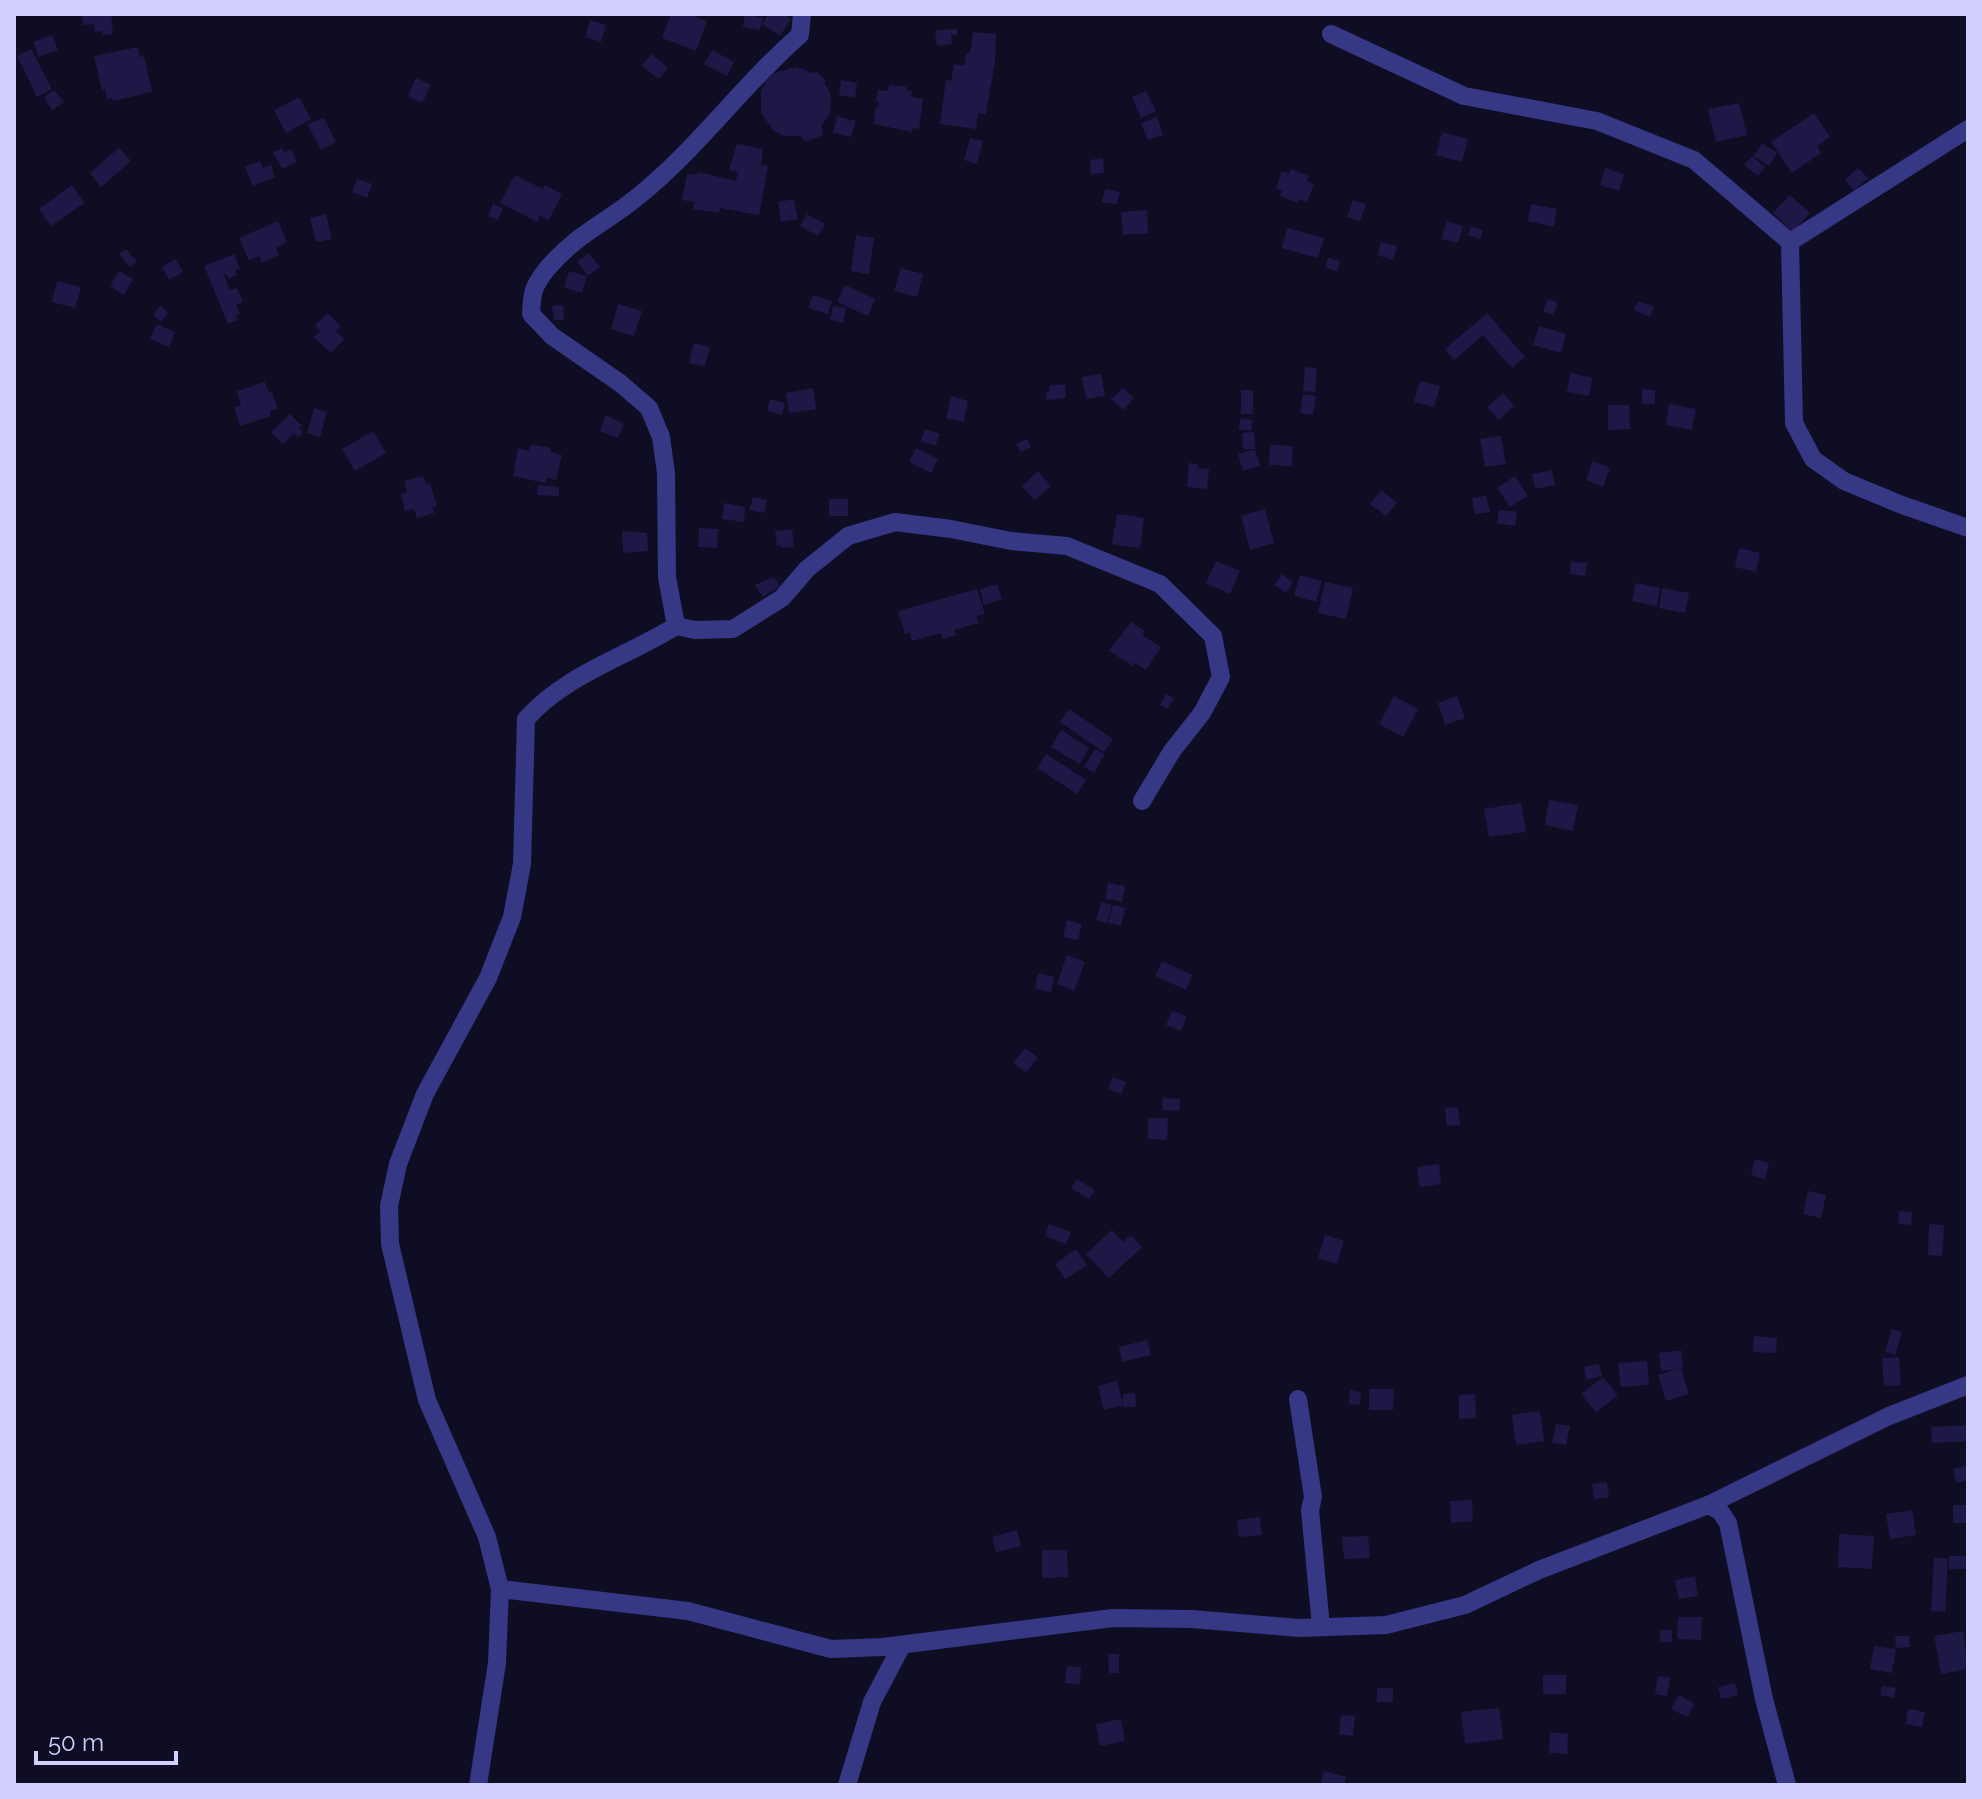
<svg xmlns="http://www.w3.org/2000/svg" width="1982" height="1799" viewBox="0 0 1982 1799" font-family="Raleway,sans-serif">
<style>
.building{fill:#1e1846}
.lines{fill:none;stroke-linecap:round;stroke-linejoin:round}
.minor{stroke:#363885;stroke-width:18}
</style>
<rect width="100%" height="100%" fill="#0f0d24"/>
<g class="building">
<polygon points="81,14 111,14 113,34 103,35 102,31 95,32 94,24 83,25"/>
<polygon points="671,14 688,14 707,21 696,51 662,38"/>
<polygon points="745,14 763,18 760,30 743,27"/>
<polygon points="769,14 783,14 791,19 780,36 762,24"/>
<polygon points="590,20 606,25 601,42 585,37"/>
<polygon points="951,29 957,29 957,35 951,35 952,44 937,46 935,31"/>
<polygon points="973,32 996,34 995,62 986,114 978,113 976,129 940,124 946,80 951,81 954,64 964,66 966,53 970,53"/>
<polygon points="52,35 58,50 39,57 33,42"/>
<polygon points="138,47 140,57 144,56 152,92 113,101 112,98 107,99 105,89 102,90 94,56"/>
<polygon points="31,49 52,89 37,97 17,56"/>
<polygon points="712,50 734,62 727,76 704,64"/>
<polygon points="651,54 668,68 659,79 642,66"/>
<polygon points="796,67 813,73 817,72 826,81 824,83 830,92 831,103 830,114 821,126 823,135 806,142 800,136 784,136 774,131 761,113 761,91 766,81 774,73"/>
<polygon points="416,78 431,85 422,103 408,96"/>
<polygon points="841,80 857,83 855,98 839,95"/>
<polygon points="889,85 907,87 906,90 912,91 911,97 923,99 919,129 912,128 912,132 874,124 875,107 878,108 879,102 876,101 878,90 888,91"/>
<polygon points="54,90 64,102 52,110 44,97"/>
<polygon points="1146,91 1156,111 1141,118 1132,97"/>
<polygon points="299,97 311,119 286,133 274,110"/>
<polygon points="1739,103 1747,135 1716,142 1708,109"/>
<polygon points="1814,113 1830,137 1817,146 1821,153 1792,173 1771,142"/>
<polygon points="837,116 856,121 851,137 833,133"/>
<polygon points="1157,117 1163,135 1148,140 1141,123"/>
<polygon points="324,118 336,142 321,150 307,124"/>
<polygon points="1442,132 1468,139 1462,162 1436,155"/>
<polygon points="970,138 983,141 977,164 964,160"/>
<polygon points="1762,143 1777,153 1769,166 1754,156"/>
<polygon points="737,144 763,149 761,165 768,166 759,215 720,208 719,213 693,209 694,202 682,200 687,174 697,175 698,172 736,181 738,172 729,170"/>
<polygon points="119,148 131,161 101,187 90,173"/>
<polygon points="282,148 284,153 291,149 297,162 282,169 273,152"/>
<polygon points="1752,156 1765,167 1758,176 1744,165"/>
<polygon points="1103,158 1104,173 1091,174 1090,160"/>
<polygon points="260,161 263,168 271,165 275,177 253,186 245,167"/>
<polygon points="1605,168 1624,174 1619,191 1600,185"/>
<polygon points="1858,168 1868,178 1854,191 1845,180"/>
<polygon points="1291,169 1309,176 1307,181 1314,184 1307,202 1299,199 1298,203 1280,196 1282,191 1276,188 1282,171 1289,174"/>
<polygon points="515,175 543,189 545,185 562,194 549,220 540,216 537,222 500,203"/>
<polygon points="357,179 372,184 367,198 352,192"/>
<polygon points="72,185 84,203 51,226 39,209"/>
<polygon points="1105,189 1120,192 1117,204 1102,202"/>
<polygon points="1790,195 1810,213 1793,232 1773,213"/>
<polygon points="794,199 798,219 781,222 778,202"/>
<polygon points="1353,200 1366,204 1360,221 1347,217"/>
<polygon points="493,204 503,208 498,220 488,216"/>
<polygon points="1531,204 1557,209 1554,227 1528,221"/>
<polygon points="1147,210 1148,233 1123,235 1121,212"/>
<polygon points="326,214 332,239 316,242 310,218"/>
<polygon points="807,214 825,224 818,236 800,226"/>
<polygon points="278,221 287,242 276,248 279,255 262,263 259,256 249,260 239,238"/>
<polygon points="1447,221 1463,226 1458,243 1441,239"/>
<polygon points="1471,226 1483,230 1480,239 1468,235"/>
<polygon points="1287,228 1324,238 1318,258 1282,248"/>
<polygon points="856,235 874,238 869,274 851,271"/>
<polygon points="1381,242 1397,246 1393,260 1377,255"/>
<polygon points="126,249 137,262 130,267 119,254"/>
<polygon points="589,253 600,267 588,276 577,262"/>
<polygon points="234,254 240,269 235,270 237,275 229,279 226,274 224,275 230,290 237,288 243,302 236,305 240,314 236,316 237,320 228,324 204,266"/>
<polygon points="1328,258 1340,261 1337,271 1325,268"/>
<polygon points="176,259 183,272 169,280 162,267"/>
<polygon points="901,268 923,274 917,297 894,291"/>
<polygon points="119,271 133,279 124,295 110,286"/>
<polygon points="569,271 587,276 582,293 564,287"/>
<polygon points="57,281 81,287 75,308 52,302"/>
<polygon points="845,285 875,299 868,316 837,302"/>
<polygon points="813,295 832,301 828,314 808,308"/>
<polygon points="1548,299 1558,303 1553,315 1543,311"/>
<polygon points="1638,301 1654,307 1650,317 1634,310"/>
<polygon points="618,304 642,311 634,336 611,329"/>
<polygon points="563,305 564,320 554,320 552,306"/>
<polygon points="160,306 168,313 161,322 153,315"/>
<polygon points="833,306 846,308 843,323 830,320"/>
<polygon points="327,313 341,326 336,331 344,339 331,353 314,337 320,331 315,326"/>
<polygon points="1487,313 1525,357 1512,368 1483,335 1454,360 1445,349"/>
<polygon points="157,324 175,332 169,347 150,339"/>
<polygon points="1539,326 1566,334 1561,353 1533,345"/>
<polygon points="694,343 710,347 705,366 689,363"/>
<polygon points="1305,367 1317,368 1315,392 1303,391"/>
<polygon points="1570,373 1592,378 1589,396 1567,392"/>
<polygon points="1101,374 1105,396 1086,399 1082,377"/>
<polygon points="1420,381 1440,386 1434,407 1414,402"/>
<polygon points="265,382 269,393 272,392 278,409 270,411 271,416 240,426 234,407 241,405 237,391"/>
<polygon points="1065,384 1066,398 1047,400 1046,392 1050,391 1049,386"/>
<polygon points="813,388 816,409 789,413 786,393"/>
<polygon points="1123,388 1134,398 1123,410 1111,399"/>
<polygon points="1642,389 1655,390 1655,404 1642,404"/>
<rect x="1241" y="390" width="12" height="24"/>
<polygon points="1503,393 1514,406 1499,420 1487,407"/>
<polygon points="1303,394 1316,396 1313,415 1300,413"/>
<polygon points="951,396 968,401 964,422 946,418"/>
<polygon points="770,399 785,403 782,415 767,411"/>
<polygon points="1669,404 1696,409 1692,430 1666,425"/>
<polygon points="1608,405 1629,405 1630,429 1608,430"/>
<polygon points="314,408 327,412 320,437 307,433"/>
<polygon points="290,414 302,426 299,428 303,432 298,437 294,433 283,444 271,432"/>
<polygon points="606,415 624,424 618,438 600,431"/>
<polygon points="1241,418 1253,420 1251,431 1238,429"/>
<polygon points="925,429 940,434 935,446 921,441"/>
<polygon points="373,431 386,453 355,471 342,449"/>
<polygon points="1254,432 1255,449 1243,449 1242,433"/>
<polygon points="1501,436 1506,464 1485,467 1480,439"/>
<polygon points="1027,439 1031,447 1021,452 1016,444"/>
<polygon points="531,444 551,448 550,452 562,455 556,480 547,478 545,483 513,476 518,448 529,451"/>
<polygon points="1270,445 1293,446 1292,466 1269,465"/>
<polygon points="916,448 938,459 931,473 909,462"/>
<polygon points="1255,449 1260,466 1243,471 1238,454"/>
<polygon points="1593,461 1610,468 1603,487 1586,480"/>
<polygon points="1189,463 1198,464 1198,468 1209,469 1207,489 1187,487"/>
<polygon points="1552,470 1555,485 1535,489 1532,474"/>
<polygon points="1038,471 1051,486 1034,500 1022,486"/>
<polygon points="423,476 426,484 430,483 437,506 433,507 434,513 417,518 414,509 405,511 401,494 407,492 404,481"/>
<polygon points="1515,476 1528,496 1510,507 1497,488"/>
<polygon points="538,485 559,487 559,496 537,495"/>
<polygon points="1381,490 1397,503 1386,516 1370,504"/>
<polygon points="1486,496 1490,512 1475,514 1472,498"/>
<polygon points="753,497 767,500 764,513 749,510"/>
<rect x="829" y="499" width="19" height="17"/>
<polygon points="724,503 745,507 744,522 722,519"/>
<polygon points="1265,509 1274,543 1250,550 1241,516"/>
<polygon points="1499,510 1517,512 1515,526 1497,523"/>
<polygon points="1117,514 1144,518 1140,548 1112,544"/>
<polygon points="699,528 718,529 717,548 698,547"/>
<polygon points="792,529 794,547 782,548 781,545 777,546 775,531"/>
<polygon points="622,531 647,533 648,551 623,553"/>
<polygon points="1739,548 1760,553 1756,572 1735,567"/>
<polygon points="1216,561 1240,571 1230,594 1206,583"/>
<polygon points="1571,562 1587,563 1585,576 1570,574"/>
<polygon points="1282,574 1293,582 1286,593 1274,585"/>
<polygon points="1300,575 1322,581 1316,602 1294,596"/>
<polygon points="774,577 780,586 763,597 755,585"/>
<polygon points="1325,582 1353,588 1346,619 1318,613"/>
<polygon points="1636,583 1660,588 1657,606 1632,601"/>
<polygon points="997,584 1002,599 984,605 980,589"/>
<polygon points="1662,588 1689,593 1685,613 1659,608"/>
<polygon points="977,589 985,614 976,616 979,623 954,630 956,635 943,639 941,633 912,641 910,632 905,634 898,611"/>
<polygon points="1131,622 1145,631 1142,635 1161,647 1146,670 1135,663 1133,666 1109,651"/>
<polygon points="1166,694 1174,698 1168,709 1160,705"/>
<polygon points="1394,696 1418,709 1403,737 1379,724"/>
<polygon points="1457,696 1465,718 1445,725 1438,703"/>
<polygon points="1069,709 1113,739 1104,752 1060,722"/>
<polygon points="1061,730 1089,748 1080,764 1051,747"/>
<polygon points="1095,749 1105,754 1094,773 1084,767"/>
<polygon points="1046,754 1086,780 1077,794 1037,768"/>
<polygon points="1549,800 1578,805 1573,831 1545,825"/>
<polygon points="1521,803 1526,832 1489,837 1484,809"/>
<polygon points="1108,883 1125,886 1122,902 1114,900 1115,890 1113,900 1105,899"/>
<polygon points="1101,902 1112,905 1107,923 1096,920"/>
<polygon points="1113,905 1125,908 1121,926 1108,923"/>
<polygon points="1067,920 1082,924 1078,940 1063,937"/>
<polygon points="1067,955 1085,962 1074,991 1057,984"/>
<polygon points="1162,961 1192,975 1186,990 1155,976"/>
<polygon points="1038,973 1054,977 1051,992 1035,989"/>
<polygon points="1172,1011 1187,1016 1181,1031 1166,1025"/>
<polygon points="1025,1048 1038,1058 1026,1072 1013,1063"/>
<polygon points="1113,1077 1126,1082 1121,1094 1108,1089"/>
<polygon points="1163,1098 1180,1099 1179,1111 1162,1110"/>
<polygon points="1458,1107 1460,1125 1447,1126 1445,1108"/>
<polygon points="1148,1118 1168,1118 1167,1140 1148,1139"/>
<polygon points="1755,1159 1769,1163 1765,1179 1751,1175"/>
<polygon points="1439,1164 1441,1184 1420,1187 1417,1167"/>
<polygon points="1077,1179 1095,1190 1089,1199 1071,1188"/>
<polygon points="1808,1191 1826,1195 1821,1218 1803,1214"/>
<polygon points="1899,1211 1912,1212 1911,1225 1898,1224"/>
<polygon points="1049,1224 1071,1232 1066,1244 1045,1236"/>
<polygon points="1929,1224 1944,1225 1942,1256 1928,1255"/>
<polygon points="1112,1230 1123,1242 1131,1235 1142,1247 1109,1278 1086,1254"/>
<polygon points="1325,1235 1344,1241 1337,1264 1318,1258"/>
<polygon points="1076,1249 1087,1265 1065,1279 1055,1264"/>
<polygon points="1892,1329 1902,1332 1895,1355 1885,1351"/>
<polygon points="1754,1336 1777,1338 1776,1353 1753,1352"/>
<polygon points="1147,1340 1151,1355 1122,1362 1119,1347"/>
<polygon points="1681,1350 1683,1368 1661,1371 1659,1353"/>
<polygon points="1899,1357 1901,1385 1884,1386 1882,1358"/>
<polygon points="1647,1361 1649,1385 1621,1387 1618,1363"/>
<polygon points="1599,1364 1602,1376 1586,1380 1584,1367"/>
<polygon points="1681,1368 1689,1394 1666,1401 1658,1375"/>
<polygon points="1603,1377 1618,1395 1596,1412 1581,1394"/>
<polygon points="1117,1381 1123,1405 1104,1410 1098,1386"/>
<polygon points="1369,1389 1394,1389 1393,1410 1369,1410"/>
<polygon points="1350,1390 1361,1392 1360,1405 1349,1404"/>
<polygon points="1135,1393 1136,1407 1123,1407 1123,1394"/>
<polygon points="1475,1394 1476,1418 1459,1419 1459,1395"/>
<polygon points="1540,1411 1544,1441 1516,1445 1512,1415"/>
<polygon points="1556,1424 1570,1426 1566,1445 1552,1443"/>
<polygon points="1968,1425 1968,1441 1932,1443 1931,1427"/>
<polygon points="1968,1465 1968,1480 1956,1483 1953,1469"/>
<polygon points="1607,1482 1609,1497 1594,1499 1592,1484"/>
<polygon points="1472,1500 1473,1521 1451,1523 1450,1501"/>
<rect x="1953" y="1505" width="15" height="18"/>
<polygon points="1912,1510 1916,1535 1890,1539 1886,1514"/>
<polygon points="1260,1517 1262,1535 1239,1537 1237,1520"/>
<polygon points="1017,1530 1021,1546 996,1552 992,1537"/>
<polygon points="1839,1534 1874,1536 1872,1569 1838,1567"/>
<polygon points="1368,1536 1370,1558 1344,1559 1342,1537"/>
<polygon points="1042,1550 1067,1550 1068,1577 1042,1578"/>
<rect x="1949" y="1556" width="19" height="13"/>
<polygon points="1934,1558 1948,1559 1945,1612 1931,1611"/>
<polygon points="1695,1576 1698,1596 1679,1599 1675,1580"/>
<polygon points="1678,1617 1702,1617 1701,1640 1677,1639"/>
<rect x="1660" y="1630" width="12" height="12"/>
<polygon points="1963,1631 1968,1669 1941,1674 1934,1636"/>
<polygon points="1895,1636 1909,1636 1910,1647 1896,1648"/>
<polygon points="1874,1646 1896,1649 1892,1673 1870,1669"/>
<polygon points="1108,1654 1119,1654 1119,1673 1109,1673"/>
<polygon points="1067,1666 1081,1667 1080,1684 1065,1683"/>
<rect x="1543" y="1675" width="23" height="19"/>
<polygon points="1658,1676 1670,1678 1667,1696 1655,1694"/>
<polygon points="1735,1683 1738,1695 1721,1699 1718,1687"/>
<polygon points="1882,1686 1896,1688 1894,1698 1880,1695"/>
<rect x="1377" y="1688" width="16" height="14"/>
<polygon points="1679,1695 1695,1704 1687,1717 1671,1709"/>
<polygon points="1499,1708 1503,1739 1465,1744 1461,1712"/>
<polygon points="1908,1709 1925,1712 1922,1727 1906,1724"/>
<polygon points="1341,1715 1355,1716 1353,1736 1339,1734"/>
<polygon points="1121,1719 1125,1741 1100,1746 1096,1724"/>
<polygon points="1550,1732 1568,1734 1567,1754 1549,1753"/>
<polygon points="1324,1771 1346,1777 1344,1785 1320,1785"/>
</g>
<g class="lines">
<g class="minor">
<polyline points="1331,34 1464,96 1597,121 1694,160 1790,242 1794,423 1813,459 1844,481 1902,505 1968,528"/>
<polyline points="1790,242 1968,129"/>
<polyline points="676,626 695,630 733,629 782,598 807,569 848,536 895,522 951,529 1011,541 1067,546 1160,584 1213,636 1221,677 1202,713 1172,751 1142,801"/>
<polyline points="1298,1399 1313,1497 1310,1510 1321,1627"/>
<polyline points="1708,1505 1889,1416 1968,1385"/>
<polyline points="500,1589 688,1611 831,1649 883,1647 1113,1618 1192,1619 1299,1628 1386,1625 1465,1605 1539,1570 1708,1505 1720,1511 1728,1523 1764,1699 1787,1785"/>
<path d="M478,1785L497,1663L500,1589L487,1537L427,1400L390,1244L389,1206L398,1164L425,1094L488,978L512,917L522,864L526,719C566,674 626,657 676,626L667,577L666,473L661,437L649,408L620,383L552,336L531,314C532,292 533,287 546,270C575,235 604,224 636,198C697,150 742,85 800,35L802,14"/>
<polyline points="847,1785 872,1702 902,1645"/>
</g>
</g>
<rect width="1982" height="1799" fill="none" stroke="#d2d0ff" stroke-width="32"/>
<path d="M36 1751v12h140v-12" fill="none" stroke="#d2d0ff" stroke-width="4"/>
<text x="48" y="1751" font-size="24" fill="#d2d0ff" stroke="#0f0d24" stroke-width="6" paint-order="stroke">50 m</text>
</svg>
